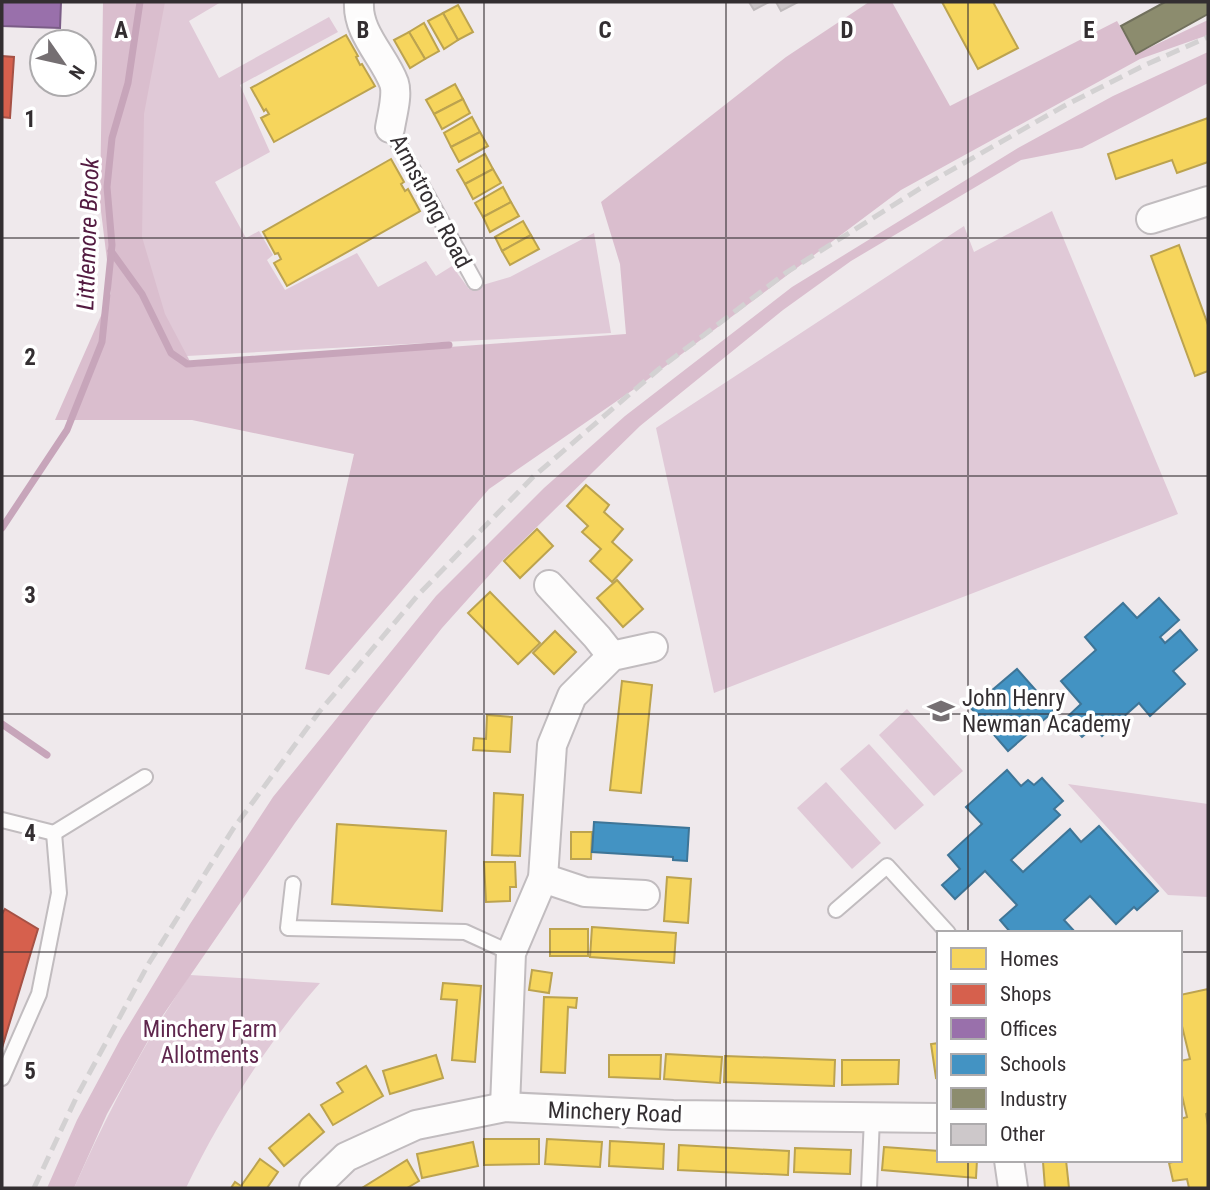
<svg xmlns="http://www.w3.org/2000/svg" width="1210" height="1190" viewBox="0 0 1210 1190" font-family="'Roboto Condensed',sans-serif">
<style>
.green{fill:#e0c9d7}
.forest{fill:#dabece}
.homes{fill:#f6d55c;stroke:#bca34f;stroke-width:2}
.shops{fill:#d6604d;stroke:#a55145;stroke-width:2}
.offices{fill:#9970ab;stroke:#7a5c86;stroke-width:2}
.schools{fill:#4393c3;stroke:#3e7597;stroke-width:2}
.industry{fill:#8c8c6e;stroke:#71705c;stroke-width:2}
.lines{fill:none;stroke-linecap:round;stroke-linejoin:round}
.stream{stroke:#c7a5ba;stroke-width:7}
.building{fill:#cdc8ca;stroke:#c0bbbd;stroke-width:2}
.lane-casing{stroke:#c1bcbf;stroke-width:18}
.street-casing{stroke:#c1bcbf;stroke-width:32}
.lane{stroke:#fdfcfc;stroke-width:14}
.street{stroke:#fdfcfc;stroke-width:28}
.rail{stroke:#d3d1d2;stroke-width:5;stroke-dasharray:14 7;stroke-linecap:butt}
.grid{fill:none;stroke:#332e31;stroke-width:2;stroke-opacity:0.55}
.labels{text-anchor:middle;stroke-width:7;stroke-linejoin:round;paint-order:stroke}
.street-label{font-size:23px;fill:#332e31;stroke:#fff}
.poi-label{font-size:23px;fill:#332e31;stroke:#fff;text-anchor:start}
.park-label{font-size:23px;fill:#5f264d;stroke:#fff}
.water-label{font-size:24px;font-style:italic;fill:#531b41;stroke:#fff}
.grid-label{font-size:23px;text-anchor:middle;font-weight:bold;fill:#332e31;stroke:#fff;stroke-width:7;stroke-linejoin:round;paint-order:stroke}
</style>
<rect width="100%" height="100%" fill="#efe9ec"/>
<g class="green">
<polygon points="156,2 221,2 189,21 219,78 329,17 338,32 240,85 270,152 215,182 246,238 259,231 273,255 267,260 285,290 357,253 378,287 426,261 436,276 452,266 469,289 510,277 594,233 611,333 187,356 167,335 125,185"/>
<polygon points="1052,211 1178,514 714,693 656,428 964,226 974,252"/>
<polygon points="907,709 963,771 934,796 879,735"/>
<polygon points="869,744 924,805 895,830 840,769"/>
<polygon points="826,782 881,843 852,869 797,808"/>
<polygon points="1068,784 1208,804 1208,897 1168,895"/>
<path d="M190,975L320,983C268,1042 220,1117 186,1188H74C108,1112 143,1044 190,975Z"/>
</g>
<g class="forest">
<polygon points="103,2 165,2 144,114 142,237 165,314 193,367 295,353 409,350 626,334 620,264 601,202 786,57 869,2 892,2 950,106 1117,21 1136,54 1208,20 1208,35 1140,59 901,190 643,383 489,489 329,675 305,669 354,454 192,420 55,420 111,293 100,203"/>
<polygon points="1208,52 1208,83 1082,148 1021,160 851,261 783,310 640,426 502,561 442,628 376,712 295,823 159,1021 107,1114 74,1188 47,1188 77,1120 121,1038 190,924 273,797 436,596 544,488 625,416 792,287 1018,148 1113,96"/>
</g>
<g class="homes">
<polygon points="942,2 993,2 1018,48 978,69"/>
<polygon points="458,5 473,32 458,40 443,13"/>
<polygon points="443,13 458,40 444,49 428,21"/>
<polygon points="424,23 439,51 425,59 409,32"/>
<polygon points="409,32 425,59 410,68 394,40"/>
<polygon points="346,35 358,56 356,57 360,65 362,64 375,86 274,142 261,118 269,114 266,109 264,111 251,88"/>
<polygon points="455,84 463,99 434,114 426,100"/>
<polygon points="463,99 470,113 442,129 434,114"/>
<polygon points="472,117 480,132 451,147 444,133"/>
<polygon points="1208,118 1208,162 1177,173 1172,160 1116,179 1108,154"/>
<polygon points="480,132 488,146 459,162 451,147"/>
<polygon points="485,154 493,169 465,184 457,170"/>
<polygon points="391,159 404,182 401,184 405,191 408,189 420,211 287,286 274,263 281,259 278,253 275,254 263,232"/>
<polygon points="493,169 501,183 473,199 465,184"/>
<polygon points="503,187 511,202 483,217 475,203"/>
<polygon points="511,202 519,216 490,232 483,217"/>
<polygon points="523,221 531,235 502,251 495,237"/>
<polygon points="531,235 539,249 510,265 502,251"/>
<polygon points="1179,245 1208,325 1208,371 1195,376 1151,256"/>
<polygon points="586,485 609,505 604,512 623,529 612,542 632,560 612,582 590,561 601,549 582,532 588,526 567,506"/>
<polygon points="537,529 553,546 520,578 504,561"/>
<polygon points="617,580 643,609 623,627 597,598"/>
<polygon points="490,592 540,643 518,664 468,613"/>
<polygon points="555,631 576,652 554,674 533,653"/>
<polygon points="622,681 652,685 641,793 610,790"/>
<polygon points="487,715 512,717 510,752 473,750 474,738 486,739"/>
<polygon points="494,793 523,795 520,856 492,855"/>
<polygon points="337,824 446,831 442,911 332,904"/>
<polygon points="571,832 592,832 591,859 571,859"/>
<polygon points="484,862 515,862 516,887 510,887 510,901 486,902"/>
<polygon points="667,877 691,879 688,923 664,921"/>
<polygon points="592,927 676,933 674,963 590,957"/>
<rect x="550" y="929" width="38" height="27"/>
<polygon points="532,970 552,973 549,993 529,990"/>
<polygon points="443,983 481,986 475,1062 452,1060 457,1000 441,999"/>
<polygon points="1208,989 1208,1113 1206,1114 1208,1125 1208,1188 1189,1188 1187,1179 1173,1181 1169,1163 1180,1160 1180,1119 1187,1117 1180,1087 1180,1061 1190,1059 1180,1018 1180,995"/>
<polygon points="544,997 577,998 576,1008 568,1007 565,1073 541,1072"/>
<polygon points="939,1043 939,1077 936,1078 931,1044"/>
<polygon points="666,1054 722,1057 720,1083 664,1079"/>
<polygon points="436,1055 443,1078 390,1094 383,1071"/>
<polygon points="609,1055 661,1055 660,1079 609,1077"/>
<polygon points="725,1056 835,1060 834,1086 724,1082"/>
<polygon points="842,1060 899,1060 898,1084 842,1085"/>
<polygon points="366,1066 383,1096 333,1125 321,1105 343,1092 337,1083"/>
<polygon points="309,1114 324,1132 284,1166 269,1148"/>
<polygon points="484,1139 539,1139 539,1164 484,1165"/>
<polygon points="547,1139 602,1142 600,1167 545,1164"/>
<polygon points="610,1141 664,1144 663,1169 609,1166"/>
<polygon points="473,1142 478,1166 422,1178 417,1154"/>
<polygon points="679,1145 789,1151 788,1175 678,1170"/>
<polygon points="884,1147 939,1151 939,1160 977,1160 976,1178 882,1170"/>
<polygon points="795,1148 851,1150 850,1174 794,1172"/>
<polygon points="260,1159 278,1172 267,1188 231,1188 235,1182 241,1186"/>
<polygon points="407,1160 419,1181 407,1188 362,1188"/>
<polygon points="1066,1160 1069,1188 1045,1188 1043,1162"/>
</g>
<g class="shops">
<polygon points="2,56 14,57 10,118 2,117"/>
<polygon points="5,909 38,929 2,1048 2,914"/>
</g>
<polygon class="offices" points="2,2 61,2 60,28 2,26"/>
<g class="schools">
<polygon points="1159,598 1179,620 1160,637 1165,643 1180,630 1197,650 1173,671 1185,684 1150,716 1139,703 1102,736 1094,727 1082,737 1065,719 1081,704 1061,681 1096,650 1085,637 1123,603 1137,618"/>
<polygon points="1017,669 1054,711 1008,751 971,708"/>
<polygon points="1007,770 1021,786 1028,780 1034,785 1042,778 1063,801 1054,809 1060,815 1011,860 1023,872 1070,829 1081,842 1099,826 1158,891 1137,910 1134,907 1116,924 1090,896 1064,920 1076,933 1011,933 1000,920 1017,905 985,871 955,899 942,885 960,869 948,855 982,824 966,807"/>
<polygon points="594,822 689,828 687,861 673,860 673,857 592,852"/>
</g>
<polygon class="industry" points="1165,2 1208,2 1208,14 1136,54 1121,26"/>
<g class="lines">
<g class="stream">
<polyline points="111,251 142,294 171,353 187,364 449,345"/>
<polyline points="2,528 67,430 102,342 112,245 107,187 112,138 128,83 140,2"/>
<polyline points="2,724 47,755"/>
</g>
</g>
<g class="building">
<polygon points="749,2 769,2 754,10"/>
<polygon points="776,2 798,2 781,11"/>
</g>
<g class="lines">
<defs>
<g id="lane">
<polyline points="390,128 475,282"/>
<polyline points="2,820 54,833 145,777"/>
<polyline points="293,884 288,928 465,932 511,953"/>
<polyline points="836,910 887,866 948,933"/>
<polyline points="2,1078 39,994 59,893 54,833"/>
<polyline points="869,1188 872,1118"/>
</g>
<g id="street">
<path d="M359,2C357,33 384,56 394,83C398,95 392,115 390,128"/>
<polyline points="1151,219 1208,201"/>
<polyline points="549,585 597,637 612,656"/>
<polyline points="543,878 585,892 645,895"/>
<polyline points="505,1107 511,953 543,878 552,745 572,696 612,656 653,647"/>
<polyline points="1009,1160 1013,1188"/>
<polyline points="314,1188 346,1157 416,1125 505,1107 673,1115 939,1118"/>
</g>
</defs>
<use href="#lane" class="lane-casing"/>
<use href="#street" class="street-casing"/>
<use href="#lane" class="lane"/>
<use href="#street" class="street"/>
<polyline class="rail" points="34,1188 77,1096 149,963 233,829 319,712 418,595 533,477 659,369 787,272 927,184 1064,106 1143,66 1208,37"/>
</g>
<path class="grid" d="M242,2V1188M484,2V1188M726,2V1188M968,2V933M2,238H1208M2,476H1208M2,714H1208M2,952H939M1180,952H1208M968,1160V1188"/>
<defs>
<symbol id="school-bare" viewBox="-9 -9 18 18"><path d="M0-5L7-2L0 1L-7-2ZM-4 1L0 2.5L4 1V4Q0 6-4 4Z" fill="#756f72" stroke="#fff" stroke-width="2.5" paint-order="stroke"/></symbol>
</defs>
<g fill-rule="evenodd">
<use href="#school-bare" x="922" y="692" width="38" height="38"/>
</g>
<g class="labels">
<g class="street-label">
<text transform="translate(431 201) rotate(62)" y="8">Armstrong Road</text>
<text transform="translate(615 1112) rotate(2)" y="8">Minchery Road</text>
</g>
<g class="poi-label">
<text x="962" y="706">John Henry<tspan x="962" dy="26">Newman Academy</tspan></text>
</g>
<g class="park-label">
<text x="210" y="1037">Minchery Farm<tspan x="210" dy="26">Allotments</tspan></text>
</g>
<g class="water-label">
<text transform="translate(88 234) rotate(-88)" y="8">Littlemore Brook</text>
</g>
</g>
<g class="grid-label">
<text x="121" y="38">A</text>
<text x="363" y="38">B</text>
<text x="605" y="38">C</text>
<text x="847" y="38">D</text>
<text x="1089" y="38">E</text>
<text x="30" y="127">1</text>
<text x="30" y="365">2</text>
<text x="30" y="603">3</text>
<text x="30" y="841">4</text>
<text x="30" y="1079">5</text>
</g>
<rect width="1210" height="1190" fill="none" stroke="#332e31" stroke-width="7"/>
<rect x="937" y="931" width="245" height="231" fill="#ffffff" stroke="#adabad" stroke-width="2"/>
<rect x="951" y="948" width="35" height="21" fill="#f6d55c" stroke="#adabad" stroke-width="2"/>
<text x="1000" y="966" font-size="21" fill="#332e31">Homes</text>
<rect x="951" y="984" width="35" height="21" fill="#d6604d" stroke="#adabad" stroke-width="2"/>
<text x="1000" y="1001" font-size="21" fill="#332e31">Shops</text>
<rect x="951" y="1018" width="35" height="21" fill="#9970ab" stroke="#adabad" stroke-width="2"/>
<text x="1000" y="1036" font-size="21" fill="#332e31">Offices</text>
<rect x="951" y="1054" width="35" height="21" fill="#4393c3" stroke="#adabad" stroke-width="2"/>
<text x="1000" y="1071" font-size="21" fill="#332e31">Schools</text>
<rect x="951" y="1088" width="35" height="21" fill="#8c8c6e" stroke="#adabad" stroke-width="2"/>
<text x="1000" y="1106" font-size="21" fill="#332e31">Industry</text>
<rect x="951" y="1124" width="35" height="21" fill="#cdc8ca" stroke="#adabad" stroke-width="2"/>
<text x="1000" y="1141" font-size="21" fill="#332e31">Other</text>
<g transform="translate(63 63) rotate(124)"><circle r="33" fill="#ffffff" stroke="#adabad" stroke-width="2"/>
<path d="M0-5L12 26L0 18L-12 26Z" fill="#756f72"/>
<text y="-10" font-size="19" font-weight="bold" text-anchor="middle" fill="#332e31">N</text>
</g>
</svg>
